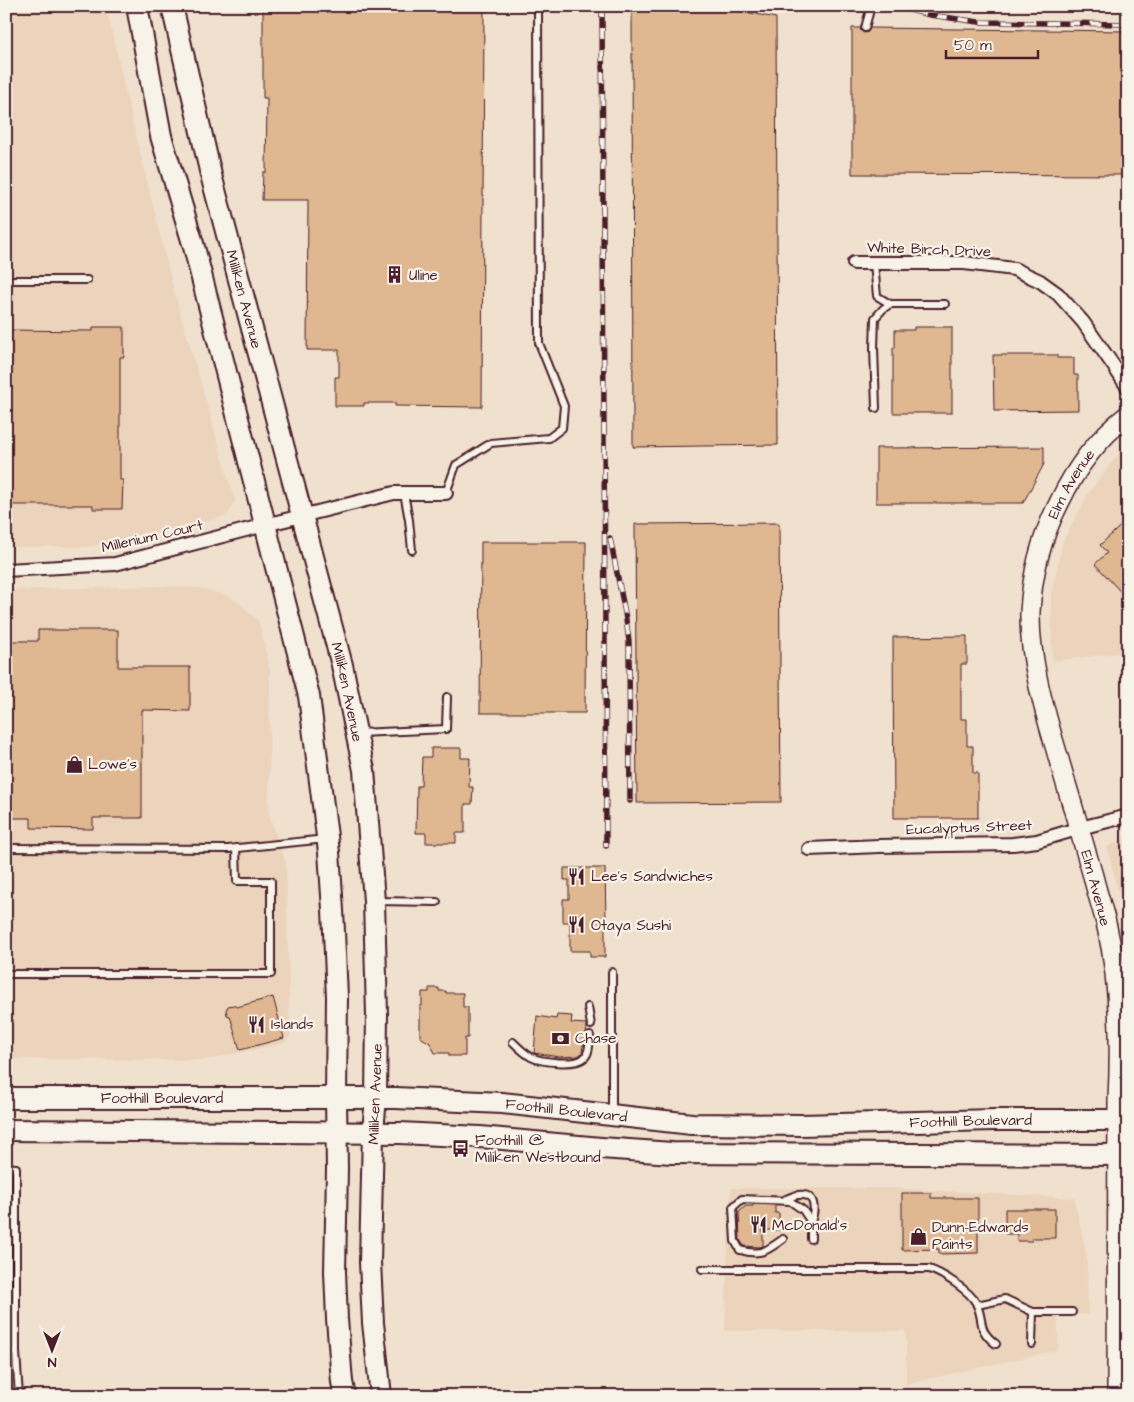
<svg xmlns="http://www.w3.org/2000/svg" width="1134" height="1402" viewBox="0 0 1134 1402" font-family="'Architects Daughter',sans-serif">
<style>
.built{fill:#ebd4bb}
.building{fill:#dfb790;stroke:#4a1f2b}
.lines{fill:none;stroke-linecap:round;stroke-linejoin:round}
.lane-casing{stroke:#4a1f2b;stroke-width:10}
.street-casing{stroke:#4a1f2b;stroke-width:16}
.secondary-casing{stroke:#4a1f2b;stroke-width:22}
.primary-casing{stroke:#4a1f2b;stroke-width:24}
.lane{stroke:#f7f3e8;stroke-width:6}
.street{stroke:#f7f3e8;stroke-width:12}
.secondary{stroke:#f7f3e8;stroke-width:19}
.primary{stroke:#f7f3e8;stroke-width:20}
.rail-casing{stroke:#4a1f2b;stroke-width:5.5}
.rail{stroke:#f7f3e8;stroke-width:4;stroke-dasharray:11;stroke-linecap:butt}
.labels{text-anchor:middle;stroke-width:4.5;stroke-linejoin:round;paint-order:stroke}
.street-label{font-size:15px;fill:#4a1f2b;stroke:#f7f3e8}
.poi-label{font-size:15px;fill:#4a1f2b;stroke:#f7f3e8;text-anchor:start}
</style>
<rect width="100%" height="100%" fill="#f0e1ce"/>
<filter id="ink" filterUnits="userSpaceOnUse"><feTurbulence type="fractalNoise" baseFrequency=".02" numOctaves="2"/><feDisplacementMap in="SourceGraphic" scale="10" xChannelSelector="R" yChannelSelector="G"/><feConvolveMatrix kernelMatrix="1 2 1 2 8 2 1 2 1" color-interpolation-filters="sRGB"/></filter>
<g filter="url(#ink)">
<g class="built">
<polygon points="6,6 106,6 130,111 174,291 235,501 227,516 124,541 89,547 6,547"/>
<polygon points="1128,442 1128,652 1052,661 1051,594 1063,541 1091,489"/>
<polygon points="164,586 199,588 232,597 259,621 270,670 269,816 286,863 290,1036 285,1043 205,1060 6,1059 6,590"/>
<polygon points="1128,837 1128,932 1107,847"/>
<polygon points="732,1188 888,1188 1074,1198 1087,1257 1088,1314 1058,1316 1058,1350 906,1384 906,1331 725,1331 729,1207"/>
</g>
<g class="building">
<polygon points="263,6 484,6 482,407 395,406 395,403 364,403 364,406 335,406 335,377 339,377 339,350 307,350 308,200 262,200 263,172 266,172 267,98 263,98"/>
<polygon points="632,6 713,6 776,18 778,445 633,447"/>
<polygon points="852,28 860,28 861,31 864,33 868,32 870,28 1128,31 1128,175 852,174"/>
<polygon points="93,327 124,327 124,357 120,357 120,480 123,480 122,509 93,509 93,505 6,505 6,330 93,331"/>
<polygon points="914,327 952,327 952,413 893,413 893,348 895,348 895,330 914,330"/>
<polygon points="993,355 1057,355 1057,358 1074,358 1074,375 1078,375 1078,410 994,411"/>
<polygon points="1044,447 1044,464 1023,503 876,503 876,448"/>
<polygon points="1128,519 1128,600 1095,564 1107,553 1100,545"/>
<polygon points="779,523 781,802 637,803 635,524"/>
<polygon points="481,542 586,542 585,713 480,713"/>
<polygon points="38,630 118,630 118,667 190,667 190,711 142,710 142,818 93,818 93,829 31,828 31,818 6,818 6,641 38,641"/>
<polygon points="967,636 967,664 961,664 961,719 967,719 967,746 973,746 973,773 978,773 978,818 894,818 893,637"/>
<polygon points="431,748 461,748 461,758 470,758 469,787 473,787 472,804 465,804 465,833 456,833 456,843 426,843 426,833 416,833 417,786 421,786 422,757 431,757"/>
<polygon points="564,868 605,868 606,922 605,922 605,957 590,957 590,951 570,951 570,922 563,922 563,899 569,899 569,880 564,880"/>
<polygon points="429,988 439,988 439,991 446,991 446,993 463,993 463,1007 468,1007 468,1038 465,1038 465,1056 449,1056 449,1053 435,1053 430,1043 420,1037 420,1006 422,1006 422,992 429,992"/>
<polygon points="273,997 284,1038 240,1050 230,1016 227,1015 226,1010 228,1006 233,1005 237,1007"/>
<polygon points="557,1015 572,1016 571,1023 586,1024 587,1028 584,1045 583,1045 582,1053 578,1056 559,1057 534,1053 537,1016 556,1019"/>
<polygon points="902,1193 931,1193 931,1198 978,1198 978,1253 939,1254 939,1249 902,1250"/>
<polygon points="753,1204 775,1205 775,1213 779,1213 779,1230 763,1230 763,1246 760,1247 744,1246 740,1240 739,1212 746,1206 753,1206"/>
<polygon points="1005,1209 1055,1209 1055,1238 1032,1238 1032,1241 1017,1241 1017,1234 1005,1234"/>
</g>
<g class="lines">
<defs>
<g id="lane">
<polyline points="865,28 871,6"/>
<polyline points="874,263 877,296 890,304 945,304"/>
<polyline points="6,280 87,280"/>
<polyline points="876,408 874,348 875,318 883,309 890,304"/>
<polyline points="404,493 409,520 412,550"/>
<polyline points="446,493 456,465 491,443 549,438 562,428 564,406 539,343 538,6"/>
<polyline points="359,733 446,729 447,697"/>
<polyline points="6,848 228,849 326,839"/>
<polyline points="376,901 437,902"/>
<polyline points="612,972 612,1111"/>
<polyline points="6,974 271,974 271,881 237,881 236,848"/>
<polyline points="588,1007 591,1025"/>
<path d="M513,1042C519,1048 524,1053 531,1057C541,1062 576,1066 584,1058C590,1053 589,1043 590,1036"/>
<polyline points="6,1167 16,1168 16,1352 6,1352"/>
<path d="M786,1199C790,1198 794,1195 798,1195C817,1192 815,1211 811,1222"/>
<path d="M783,1239C767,1251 760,1256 740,1250L735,1241L733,1207L742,1199L790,1201L803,1210L811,1222V1239"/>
<path d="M702,1269H929C942,1273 970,1291 976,1303C985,1321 976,1329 996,1344"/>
<polyline points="977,1305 1005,1299 1033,1312"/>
<polyline points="1032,1344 1033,1312 1072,1312"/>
<polyline points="16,1352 19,1396"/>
</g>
<g id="street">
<polyline points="854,263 964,263 1014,269 1040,281 1058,294 1083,322 1113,365 1128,388"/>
<polyline points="6,570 115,564 265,525 394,493 446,493"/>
<polyline points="809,849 879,846 1013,844 1037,841 1080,828 1128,816"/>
</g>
<g id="secondary">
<path id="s1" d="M1117,1396L1118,1099C1121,1041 1120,984 1107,927C1103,910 1097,893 1093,876C1081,835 1069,794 1057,753C1044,709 1029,658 1030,612C1032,575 1042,536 1059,503C1075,469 1098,438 1128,415"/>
</g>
<g id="primary">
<polyline points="137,6 161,136 194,247 309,696 329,852 333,910 337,997 336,1097 337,1169 335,1272 337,1319 342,1382 345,1396"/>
<path id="s2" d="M172,6L211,175L342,665L364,770L374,901L377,1015L376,1097L373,1132L370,1262L373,1323L381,1396"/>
<path id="s3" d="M6,1098H396L502,1103L692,1124L801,1125L994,1120H1128"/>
<polyline points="6,1130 400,1133 480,1137 601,1148 672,1153 1128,1155"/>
</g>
</defs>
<use href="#lane" class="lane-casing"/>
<use href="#street" class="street-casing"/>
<use href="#secondary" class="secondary-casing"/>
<use href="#primary" class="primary-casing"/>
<use href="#lane" class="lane"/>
<use href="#street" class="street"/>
<use href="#secondary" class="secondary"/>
<use href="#primary" class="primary"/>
<defs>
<g id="rail">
<polyline points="602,6 606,846"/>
<polyline points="894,6 930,15 979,22 1128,24"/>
<polyline points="1109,6 1128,6"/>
<polyline points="610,538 625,613 629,641 630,801"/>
</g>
</defs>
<use href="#rail" class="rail-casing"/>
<use href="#rail" class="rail"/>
</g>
</g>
<defs>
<symbol id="building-bare" viewBox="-9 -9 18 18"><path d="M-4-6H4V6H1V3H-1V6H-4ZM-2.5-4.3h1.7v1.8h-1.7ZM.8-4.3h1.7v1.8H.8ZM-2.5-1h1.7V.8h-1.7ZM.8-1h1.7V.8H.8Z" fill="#4a1f2b" stroke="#f7f3e8" stroke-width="2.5" paint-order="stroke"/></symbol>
<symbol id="shop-bare" viewBox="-9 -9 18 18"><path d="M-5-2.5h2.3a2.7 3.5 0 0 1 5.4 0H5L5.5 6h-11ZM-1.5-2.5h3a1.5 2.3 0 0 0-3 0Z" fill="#4a1f2b" stroke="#f7f3e8" stroke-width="2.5" paint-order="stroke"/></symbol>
<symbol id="restaurant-bare" viewBox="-9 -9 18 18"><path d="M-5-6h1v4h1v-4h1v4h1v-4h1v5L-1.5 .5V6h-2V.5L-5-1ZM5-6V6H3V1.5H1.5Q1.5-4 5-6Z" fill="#4a1f2b" stroke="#f7f3e8" stroke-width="2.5" paint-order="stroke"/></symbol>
<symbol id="bank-bare" viewBox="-9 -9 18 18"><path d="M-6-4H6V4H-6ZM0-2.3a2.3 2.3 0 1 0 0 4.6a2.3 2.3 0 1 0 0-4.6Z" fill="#4a1f2b" stroke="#f7f3e8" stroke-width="2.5" paint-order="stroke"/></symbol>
<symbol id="bus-bare" viewBox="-9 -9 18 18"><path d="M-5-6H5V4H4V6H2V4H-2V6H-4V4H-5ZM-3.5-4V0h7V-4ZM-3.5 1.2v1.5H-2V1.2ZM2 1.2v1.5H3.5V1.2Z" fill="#4a1f2b" stroke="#f7f3e8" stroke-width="2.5" paint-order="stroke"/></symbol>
</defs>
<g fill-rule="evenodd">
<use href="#building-bare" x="382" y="262" width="25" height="25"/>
<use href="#shop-bare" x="62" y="752" width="25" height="25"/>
<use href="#restaurant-bare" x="564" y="864" width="25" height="25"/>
<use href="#restaurant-bare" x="564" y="912" width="25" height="25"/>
<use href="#restaurant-bare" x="244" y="1012" width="25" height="25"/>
<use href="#bank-bare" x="548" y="1026" width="25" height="25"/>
<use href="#bus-bare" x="448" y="1136" width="25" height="25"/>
<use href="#restaurant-bare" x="746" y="1212" width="25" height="25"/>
<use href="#shop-bare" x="906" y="1224" width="25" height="25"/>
</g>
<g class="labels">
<g class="street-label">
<text transform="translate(929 249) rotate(2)" y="5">White Birch Drive</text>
<text dy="5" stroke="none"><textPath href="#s2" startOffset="302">Milliken Avenue</textPath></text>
<text dy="5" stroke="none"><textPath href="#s1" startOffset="931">Elm Avenue</textPath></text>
<text transform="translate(152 536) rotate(-13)" y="5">Millenium Court</text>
<text dy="5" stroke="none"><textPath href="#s2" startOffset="708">Milliken Avenue</textPath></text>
<text transform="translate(969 827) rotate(-2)" y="5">Eucalyptus Street</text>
<text transform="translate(1096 888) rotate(75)" y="5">Elm Avenue</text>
<text transform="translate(375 1094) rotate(-88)" y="5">Milliken Avenue</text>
<text dy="5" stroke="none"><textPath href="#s3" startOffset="156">Foothill Boulevard</textPath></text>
<text dy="5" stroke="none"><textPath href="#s3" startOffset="561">Foothill Boulevard</textPath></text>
<text dy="5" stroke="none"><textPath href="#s3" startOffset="966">Foothill Boulevard</textPath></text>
</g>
<g class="poi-label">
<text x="409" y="280">Uline</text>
<text x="88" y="769">Lowe's</text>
<text x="591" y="881">Lee's Sandwiches</text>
<text x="591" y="930">Otaya Sushi</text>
<text x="271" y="1029">Islands</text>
<text x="575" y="1043">Chase</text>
<text x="475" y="1145">Foothill @<tspan x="475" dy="17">Miliken Westbound</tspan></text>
<text x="772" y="1230">McDonald's</text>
<text x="932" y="1232">Dunn-Edwards<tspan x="932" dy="17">Paints</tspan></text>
</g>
</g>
<rect width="1134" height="1402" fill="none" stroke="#f7f3e8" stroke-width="25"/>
<rect x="12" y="12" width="1109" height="1377" fill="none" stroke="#4a1f2b" stroke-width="2" filter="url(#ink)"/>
<g transform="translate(52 1350) rotate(180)" stroke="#f7f3e8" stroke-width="4" paint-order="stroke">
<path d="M0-4L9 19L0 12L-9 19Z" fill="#4a1f2b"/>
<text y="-8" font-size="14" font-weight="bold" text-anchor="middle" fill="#4a1f2b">N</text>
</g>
<path d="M946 50v8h92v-8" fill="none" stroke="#4a1f2b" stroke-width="2.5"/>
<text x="954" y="50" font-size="15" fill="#4a1f2b" stroke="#f7f3e8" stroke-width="4" paint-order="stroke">50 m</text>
</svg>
